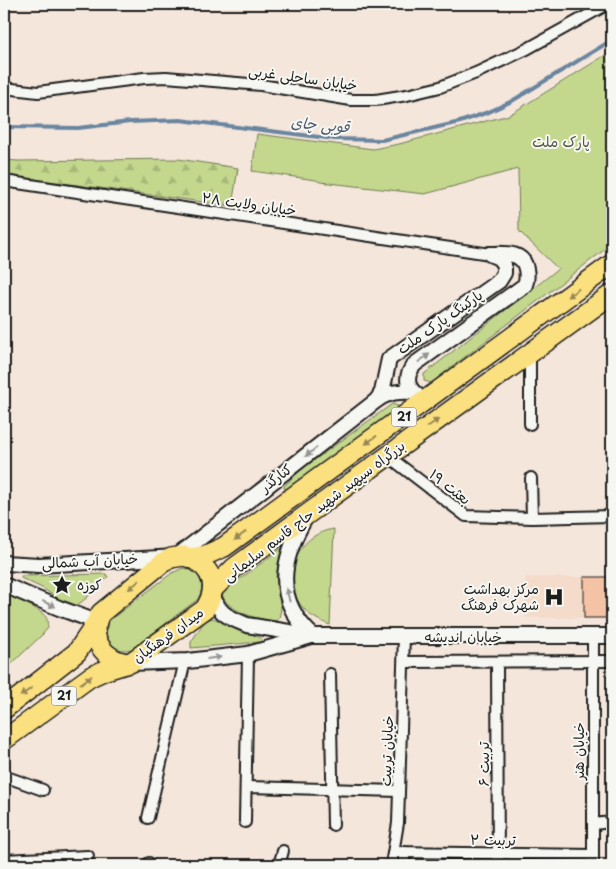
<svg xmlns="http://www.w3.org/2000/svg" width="616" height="869" viewBox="0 0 616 869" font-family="'Playpen Sans','Playpen Sans Arabic',sans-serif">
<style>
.built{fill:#f5dbca}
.green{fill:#c3d78d;stroke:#707a54}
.forest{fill:url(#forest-firs);stroke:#707a54}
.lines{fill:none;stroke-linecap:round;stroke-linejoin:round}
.stream{stroke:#6985a0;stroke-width:4}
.building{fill:#f4c2a4;stroke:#1c1c1c}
.street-casing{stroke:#1c1c1c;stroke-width:14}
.secondary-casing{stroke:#1c1c1c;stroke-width:18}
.highway-casing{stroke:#1c1c1c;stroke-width:22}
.street{stroke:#f6f6f2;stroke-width:10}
.secondary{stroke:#f6f6f2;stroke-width:14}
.highway{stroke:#fbe080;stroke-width:19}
.oneway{fill:#978853}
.oneway2{fill:#949492}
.labels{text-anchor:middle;stroke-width:4;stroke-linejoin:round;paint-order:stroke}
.shield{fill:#f6f6f2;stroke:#5d5d5c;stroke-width:1}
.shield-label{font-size:12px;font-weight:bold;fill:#1c1c1c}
.street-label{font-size:14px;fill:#1c1c1c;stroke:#f6f6f2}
.park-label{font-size:14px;fill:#4e543e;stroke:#f6f6f2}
.poi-label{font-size:14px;fill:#1c1c1c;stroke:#f6f6f2;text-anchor:start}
.water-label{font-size:15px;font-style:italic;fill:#495969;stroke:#f6f6f2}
</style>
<defs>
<pattern id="forest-firs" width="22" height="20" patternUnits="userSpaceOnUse" patternTransform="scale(1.25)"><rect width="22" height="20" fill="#c3d78d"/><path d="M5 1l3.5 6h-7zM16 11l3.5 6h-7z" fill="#a7b879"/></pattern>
</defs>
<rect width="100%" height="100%" fill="#f5e6db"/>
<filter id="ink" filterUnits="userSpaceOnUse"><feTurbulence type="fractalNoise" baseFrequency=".02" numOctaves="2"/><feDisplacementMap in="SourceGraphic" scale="10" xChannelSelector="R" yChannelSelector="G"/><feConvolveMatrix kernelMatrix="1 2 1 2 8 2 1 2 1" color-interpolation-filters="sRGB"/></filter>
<g filter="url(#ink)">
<g class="built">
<rect x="525" y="577" width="59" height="41"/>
<polygon points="612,675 612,818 607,818 608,767 606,678"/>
</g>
<g class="green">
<polygon points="612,51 612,244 431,383 424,381 424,374 558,269 519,231 518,169 425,194 320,182 316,180 252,171 257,134 373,149 399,144 509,115"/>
<polygon points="392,404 401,407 287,489 284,488 284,486 302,469"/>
<path d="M334,529L330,625C320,621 311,617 304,609C277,580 296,534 334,529Z"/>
<path d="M283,547L276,575L281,609L279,619L276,621C259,620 229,612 222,595L224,591Z"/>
<path d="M183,568C200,570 206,585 198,599L132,649C112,654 100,638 110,620L172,573Z"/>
<path d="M103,574H106L108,577C100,585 81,606 71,607L42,588L21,578V576Z"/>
<path d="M4,594C13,598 43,609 47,619C47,620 48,627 48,628L42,635L4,671L7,640L4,623Z"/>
<polygon points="213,618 261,638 262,640 260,642 191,648 191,642 204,622 206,620"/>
</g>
<polygon class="forest" points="178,159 238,168 232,206 4,175 4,160 18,161"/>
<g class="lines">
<polyline class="stream" points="4,127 78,128 130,122 180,120 335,139 382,140 460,122 491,111 512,101 612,40"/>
</g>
<rect class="building" x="584" y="577" width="25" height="41"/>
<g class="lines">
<defs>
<g id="street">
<polyline points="4,88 38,92 144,78 166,77 261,85 351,100 376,100 407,95 440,87 476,73 527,49 608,4"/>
<polyline points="4,181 490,254"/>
<polyline points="530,355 530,424"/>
<polyline points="388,456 466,516 532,518"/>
<polyline points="531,478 532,518 612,516"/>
<polyline points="404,662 612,661"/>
<polyline points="497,662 498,865"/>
<polyline points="330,674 333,825"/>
<polyline points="4,776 43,790"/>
<polyline points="246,787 399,791"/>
<polyline points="148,818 185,661"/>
<polyline points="245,822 248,654"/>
<polyline points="593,824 612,822"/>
<polyline points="394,852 593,855"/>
<polyline points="404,852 404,865"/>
<polyline points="4,860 88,856"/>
<polyline points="149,865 149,863"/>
<polyline points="279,865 283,851"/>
<polyline points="391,865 398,823 404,636"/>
<polyline points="593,865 593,636"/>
</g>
<g id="secondary">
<path d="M417,395C406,387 405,375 415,364L525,285C527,280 527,274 526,269C523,251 504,254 490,254"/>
<polyline points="377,400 382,392 389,359 499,281 504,273 504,265 499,258 490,254"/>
<path d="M306,517C281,559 273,600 313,636"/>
<path d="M4,563L39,565L176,557L377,400C388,392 399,391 413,392"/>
<polyline points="4,585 59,608 97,622"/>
<path d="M212,593C218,614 228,617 247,625L313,636H612"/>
<polyline points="130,663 188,661 248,654 308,637"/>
</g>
<g id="highway">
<path d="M191,558C213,569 219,587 205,609L130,663C105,663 85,635 101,613L162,563L171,558L184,556L191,558L206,555L224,547L612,264"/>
<polyline points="213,589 234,568 309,513 612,294"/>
<polyline points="4,709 77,652 97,622"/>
<polyline points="4,740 90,677 103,671 129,663"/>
</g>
</defs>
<use href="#street" class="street-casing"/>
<use href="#secondary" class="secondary-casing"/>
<use href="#highway" class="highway-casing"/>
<use href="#street" class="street"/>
<use href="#secondary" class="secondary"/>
<use href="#highway" class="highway"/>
</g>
<defs><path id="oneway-solid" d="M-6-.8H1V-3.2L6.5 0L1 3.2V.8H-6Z" transform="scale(1.25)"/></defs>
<g class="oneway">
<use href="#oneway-solid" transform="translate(573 293) rotate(144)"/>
<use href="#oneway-solid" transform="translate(433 423) rotate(-35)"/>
<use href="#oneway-solid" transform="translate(371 440) rotate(144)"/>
<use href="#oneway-solid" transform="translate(240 536) rotate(144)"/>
<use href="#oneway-solid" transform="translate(134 585) rotate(141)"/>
<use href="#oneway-solid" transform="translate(86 680) rotate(-35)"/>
<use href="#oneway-solid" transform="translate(26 692) rotate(144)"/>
</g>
<g class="oneway2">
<use href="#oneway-solid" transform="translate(424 358) rotate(-36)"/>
<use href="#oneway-solid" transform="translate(311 452) rotate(142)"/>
<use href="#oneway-solid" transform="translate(288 595) rotate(-104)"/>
<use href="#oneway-solid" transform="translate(49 604) rotate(24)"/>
<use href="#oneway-solid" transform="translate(214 658) rotate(-7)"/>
</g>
</g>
<defs>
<symbol id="sight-bare" viewBox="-9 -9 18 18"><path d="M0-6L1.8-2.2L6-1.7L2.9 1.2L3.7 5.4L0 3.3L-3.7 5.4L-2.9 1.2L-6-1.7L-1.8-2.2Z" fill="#1c1c1c" stroke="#f6f6f2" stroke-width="2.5" paint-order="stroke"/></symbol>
<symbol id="hospital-bare" viewBox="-9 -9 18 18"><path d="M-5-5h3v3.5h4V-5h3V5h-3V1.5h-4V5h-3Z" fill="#1c1c1c" stroke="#f6f6f2" stroke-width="2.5" paint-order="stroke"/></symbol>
</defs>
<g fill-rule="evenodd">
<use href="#sight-bare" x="48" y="571" width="28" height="28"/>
<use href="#hospital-bare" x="540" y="583" width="28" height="28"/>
</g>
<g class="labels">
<g class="shield">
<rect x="391.5" y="407.5" width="25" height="19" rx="4"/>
<rect x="51.5" y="686.5" width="25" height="19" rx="4"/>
</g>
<g class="shield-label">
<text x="404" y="421">21</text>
<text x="64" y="700">21</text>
</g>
<g class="street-label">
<text transform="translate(303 78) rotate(8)" y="5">خیابان ساحلی غربی</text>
<text transform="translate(249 204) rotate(8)" y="5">خیابان ولایت ۲۸</text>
<text transform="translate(440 322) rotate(-35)" y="5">پارکینگ پارک ملت</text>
<text transform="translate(276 478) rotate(-38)" y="5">کنارگذر</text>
<text transform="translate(450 487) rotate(38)" y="5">بعثت ۱۹</text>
<text transform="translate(314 511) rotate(-37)" y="5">بزرگراه سپهبد شهید حاج قاسم سلیمانی</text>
<text transform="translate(90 561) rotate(-3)" y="5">خیابان آب شمالی</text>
<text transform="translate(168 635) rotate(-36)" y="5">میدان فرهنگیان</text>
<text x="463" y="642">خیابان اندیشه</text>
<text transform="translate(387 751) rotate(-88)" y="5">خیابان تربیت</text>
<text transform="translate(579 751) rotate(-90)" y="5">خیابان هنر</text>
<text transform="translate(484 764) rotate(-90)" y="5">تربیت ۶</text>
<text transform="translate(493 840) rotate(1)" y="5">تربیت ۲</text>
</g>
<g class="park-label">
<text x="561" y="147">پارک ملت</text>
</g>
<g class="poi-label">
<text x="77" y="590">کوزه</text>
<text x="539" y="594" text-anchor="end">مرکز بهداشت<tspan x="539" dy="16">شهرک فرهنگ</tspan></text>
</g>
<g class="water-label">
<text transform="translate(320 125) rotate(5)" y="5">قوبی چای</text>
</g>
</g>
<rect width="616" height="869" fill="none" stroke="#f6f6f2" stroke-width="20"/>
<rect x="10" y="10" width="596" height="849" fill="none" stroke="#1c1c1c" stroke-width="2" filter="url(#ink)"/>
</svg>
